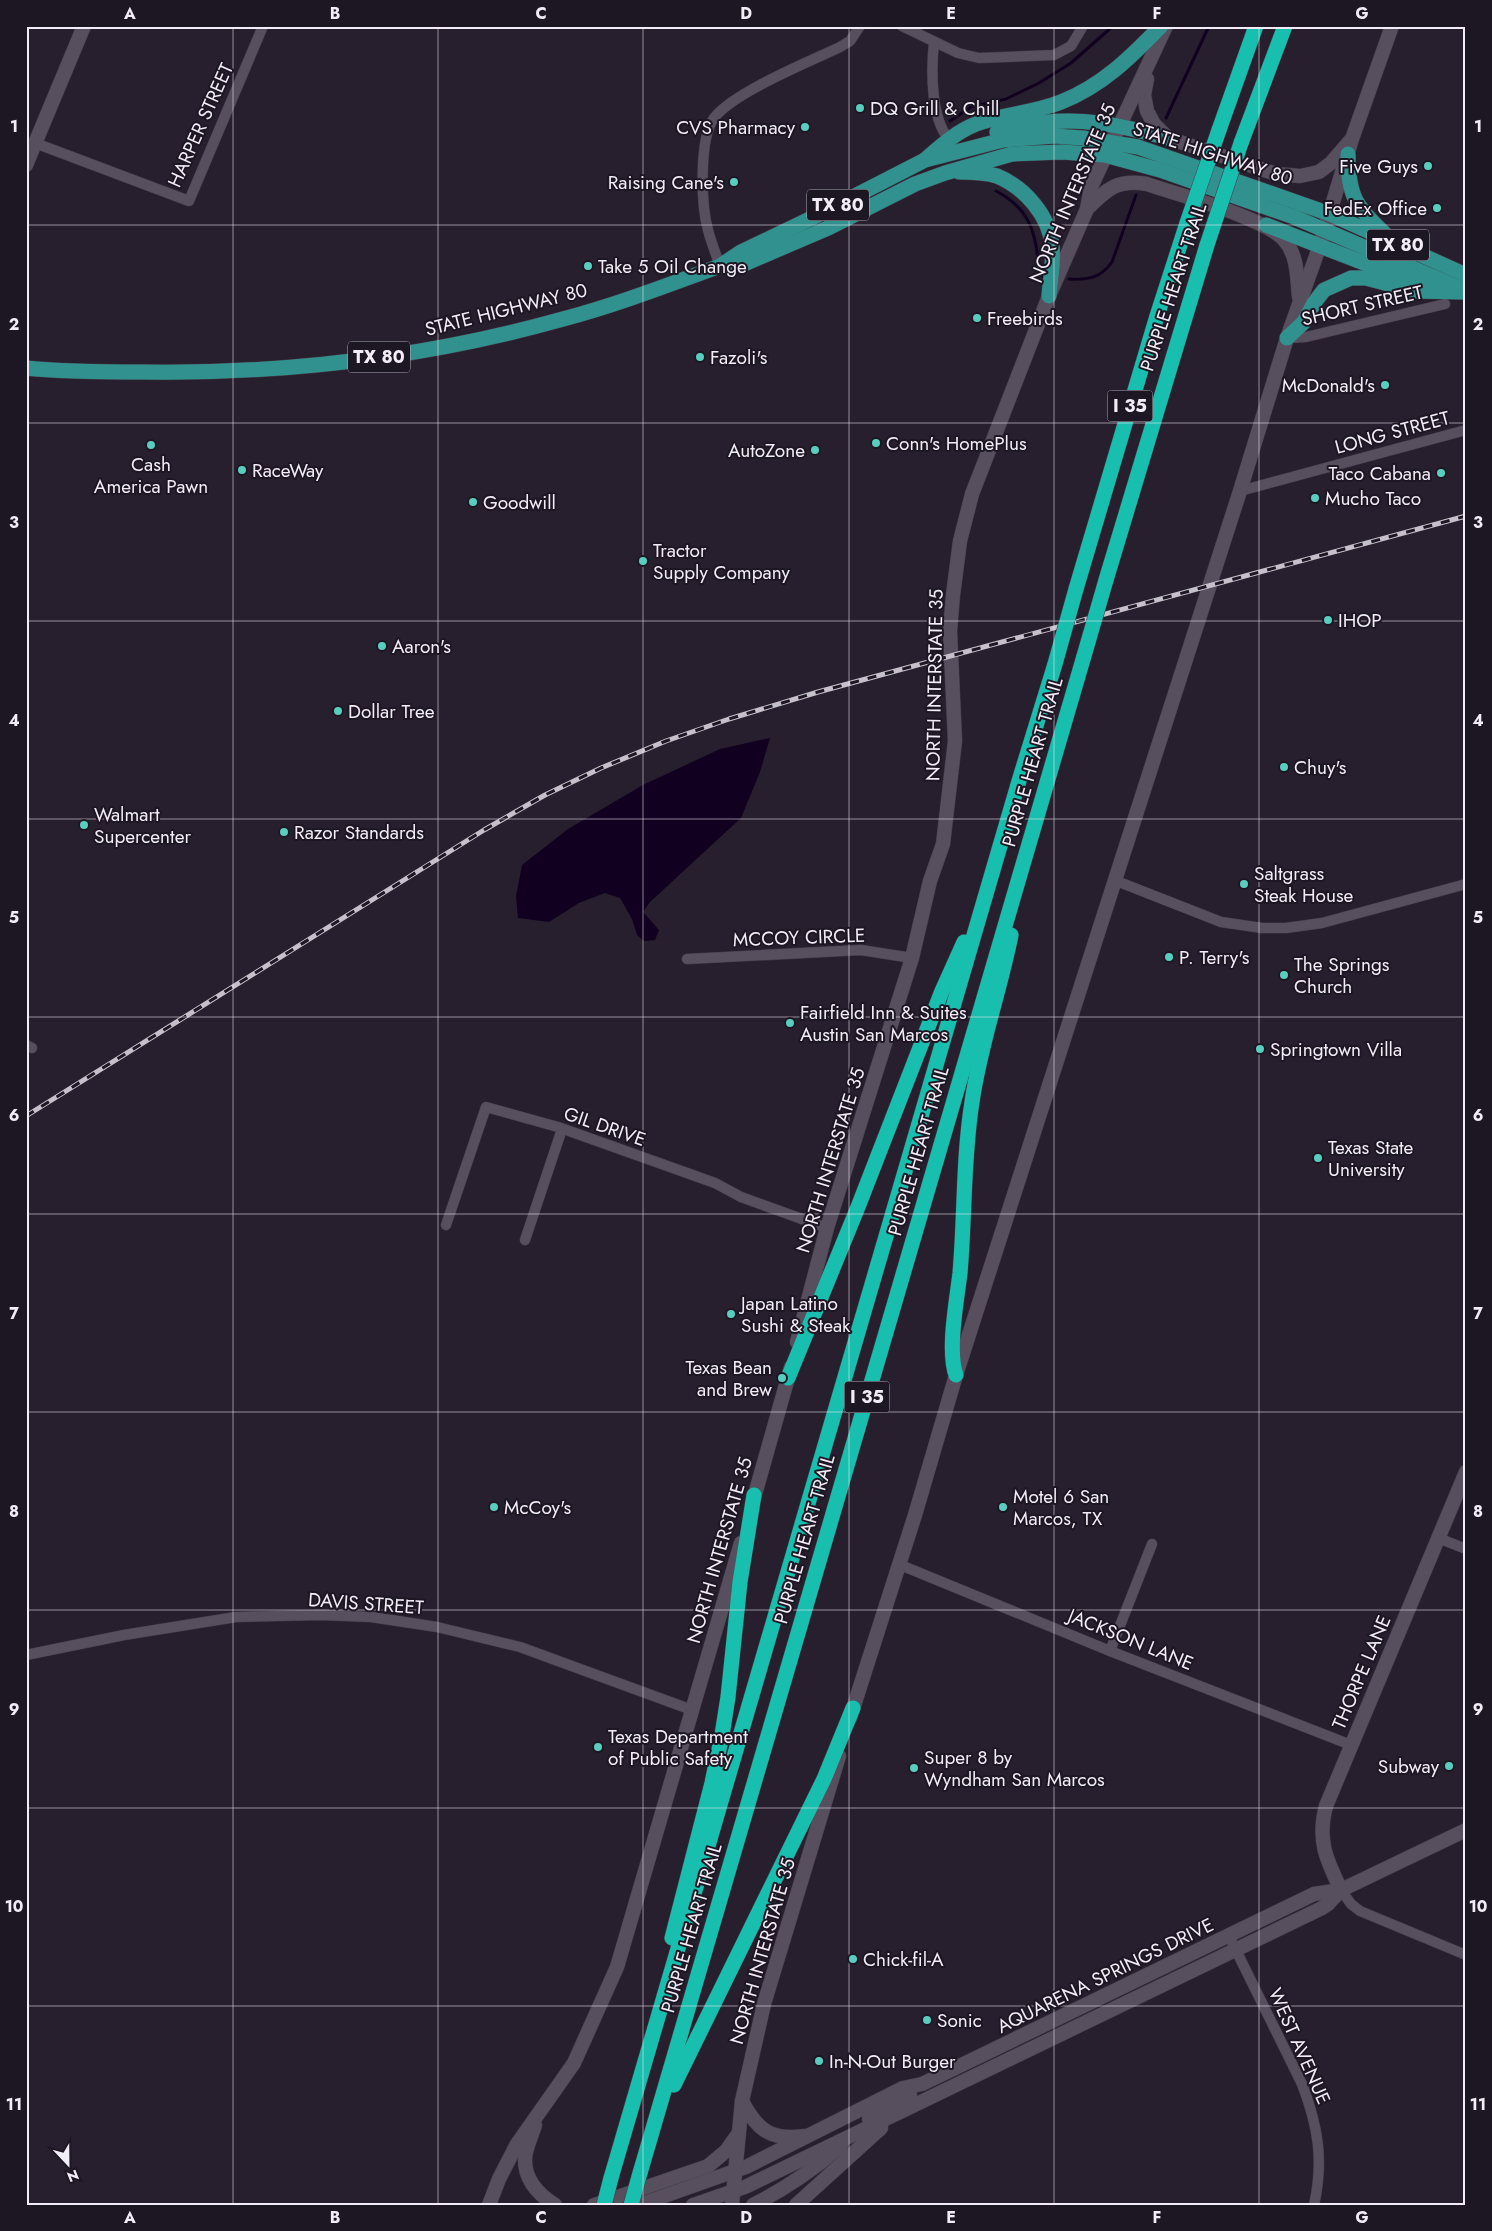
<svg xmlns="http://www.w3.org/2000/svg" width="1492" height="2231" viewBox="0 0 1492 2231" font-family="Jost,sans-serif">
<style>
.water{fill:#120020}
.lines{fill:none;stroke-linecap:round;stroke-linejoin:round}
.stream{stroke:#120020;stroke-width:3}
.street-casing{stroke:#423b46;stroke-width:11}
.secondary-casing{stroke:#423b46;stroke-width:15}
.primary-casing{stroke:#423b46;stroke-width:16}
.highway-casing{stroke:#423b46;stroke-width:16}
.street{stroke:#574e5e;stroke-width:10}
.secondary{stroke:#574e5e;stroke-width:14}
.primary{stroke:#31918e;stroke-width:15}
.highway{stroke:#18beae;stroke-width:15}
.rail-casing{stroke:#c6c0cb;stroke-width:5}
.rail{stroke:#1d1623;stroke-width:3;stroke-dasharray:9;stroke-linecap:butt}
.highway-bridge-casing{stroke:#423b46;stroke-width:16;stroke-linecap:butt}
.highway-bridge{stroke:#18beae;stroke-width:15}
.grid{fill:none;stroke:#f1ecf6;stroke-width:1;stroke-opacity:0.55}
.poi-dot{fill:#59cebf;stroke:#1d1623;stroke-width:2}
.labels{text-anchor:middle;stroke-width:4;stroke-linejoin:round;paint-order:stroke}
.shield{fill:#1d1623;stroke:#b1acb7;stroke-width:1}
.shield-label{font-size:18px;font-weight:bold;fill:#f1ecf6}
.poi-label{font-size:19px;fill:#f1ecf6;stroke:#1d1623;text-anchor:start}
.street-label{font-size:19px;fill:#f1ecf6;stroke:#1d1623}
.neatline{fill:none;stroke:#f1ecf6;stroke-width:2}
.grid-label{font-size:16px;text-anchor:middle;font-weight:bold;fill:#f1ecf6}
</style>
<rect width="100%" height="100%" fill="#271f2d"/>
<polygon class="water" points="770,738 760,772 741,818 650,902 643,912 659,930 655,940 644,941 637,935 632,919 620,898 605,893 579,903 549,922 518,918 516,896 522,865 568,829 643,785 720,749"/>
<g class="lines">
<g class="stream">
<polyline points="1166,118 1209,26"/>
<polyline points="950,121 971,107 1006,99 1039,83 1071,63 1113,26"/>
<path d="M996,191C1034,211 1035,236 1040,274L1044,277"/>
<path d="M1069,279C1088,280 1101,278 1112,262L1136,195"/>
</g>
<defs>
<g id="street">
<polyline points="902,26 958,53 979,58 1054,55 1071,46 1083,26"/>
<path d="M934,42C931,71 930,123 953,144"/>
<polyline points="35,143 189,201 263,26"/>
<path d="M720,266C716,254 711,242 708,230C701,205 699,138 714,118C734,92 809,62 840,47L850,41L860,26"/>
<polyline points="1287,338 1306,337 1445,304"/>
<polyline points="1240,491 1466,430"/>
<polyline points="1114,880 1221,922 1262,928 1286,928 1322,923 1466,884"/>
<polyline points="687,959 861,950 912,958"/>
<polyline points="26,1045 32,1048"/>
<polyline points="446,1225 486,1107 558,1127 715,1183 741,1197 827,1228"/>
<polyline points="525,1240 562,1129"/>
<polyline points="1438,1538 1466,1549"/>
<polyline points="898,1564 1110,1651 1351,1745"/>
<polyline points="1110,1651 1152,1544"/>
<polyline points="26,1655 124,1635 236,1617 321,1615 371,1617 437,1627 520,1647 692,1710"/>
<polyline points="1341,1890 1351,1904 1360,1911 1466,1955"/>
<path d="M1229,1936L1302,2084C1318,2126 1324,2160 1314,2205"/>
</g>
<g id="secondary">
<polyline points="1147,79 1144,95 1147,111 1154,124 1168,138 1276,174 1300,176 1319,172 1331,163 1350,141"/>
<polyline points="26,165 84,26"/>
<path d="M1087,209C1107,189 1117,179 1147,184C1178,195 1267,218 1285,241C1298,256 1297,279 1299,297"/>
<polyline points="797,1342 827,1228 912,958 930,881 943,844 955,741 950,631 953,595 960,541 972,494 1049,296 1087,209 1091,187 1166,26"/>
<polyline points="752,1505 791,1367"/>
<polyline points="850,1718 915,1515 956,1375 1240,491 1287,338 1320,245 1352,139 1392,26"/>
<path d="M1341,1890C1326,1859 1317,1840 1326,1806L1466,1472"/>
<path d="M742,2101C757,2130 771,2141 805,2136"/>
<polyline points="869,2119 910,2094"/>
<path d="M535,2125C532,2135 525,2149 525,2160C525,2180 539,2195 555,2205"/>
<polyline points="489,2205 499,2179 517,2144 574,2063 617,1967 741,1543"/>
<polyline points="594,2205 708,2166 726,2151 738,2134"/>
<polyline points="639,2205 746,2167 903,2088 922,2084 976,2058 1314,1894 1341,1890 1466,1830"/>
<polyline points="693,2205 745,2187 1322,1908 1328,1904 1341,1890"/>
<polyline points="732,2205 742,2101 764,2004 839,1756"/>
<path d="M753,2205C785,2189 813,2170 841,2146"/>
<polyline points="796,2205 881,2128"/>
</g>
<g id="primary">
<path d="M997,132C1060,113 1106,121 1168,138"/>
<path d="M1348,154C1348,198 1356,206 1387,236"/>
<path d="M926,159C942,145 956,132 976,124C1004,114 1034,113 1061,102C1102,86 1131,57 1161,26"/>
<path d="M959,172C972,172 984,172 997,176C1024,187 1050,216 1052,246C1054,262 1050,280 1049,296"/>
<polyline points="1266,225 1395,275 1417,279 1427,279"/>
<polyline points="722,266 744,264 828,228 915,184 945,173 1012,154 1062,152 1105,155 1160,170 1294,217 1466,291"/>
<polyline points="1287,338 1304,322 1314,303 1324,290 1351,278 1366,278 1415,291 1462,292"/>
<path d="M26,368C65,372 105,372 143,372C284,374 427,357 563,319C616,305 668,285 720,266L741,252L812,218L925,160L1003,140L1054,136L1083,138L1138,147L1330,214L1466,275"/>
</g>
<g id="highway">
<polyline points="1219,130 1256,26"/>
<polyline points="1241,143 1285,26"/>
<polyline points="1106,580 1207,245"/>
<polyline points="1076,589 1157,316 1187,223"/>
<path d="M956,1375C947,1351 957,1299 960,1273C965,1216 963,1158 972,1102C980,1045 1000,991 1011,935"/>
<polyline points="788,1378 858,1207 942,991 964,942"/>
<polyline points="672,1938 712,1783 722,1735 728,1697 740,1582 754,1495"/>
<polyline points="674,2085 824,1779 853,1708"/>
<polyline points="640,2173 1084,656"/>
<polyline points="611,2178 1019,781 1055,664"/>
</g>
</defs>
<use href="#street" class="street-casing"/>
<use href="#secondary" class="secondary-casing"/>
<use href="#primary" class="primary-casing"/>
<use href="#highway" class="highway-casing"/>
<use href="#street" class="street"/>
<use href="#secondary" class="secondary"/>
<use href="#primary" class="primary"/>
<use href="#highway" class="highway"/>
<defs>
<polyline id="rail" points="26,1116 484,830 545,795 601,768 666,741 729,719 818,692 1466,516"/>
</defs>
<use href="#rail" class="rail-casing"/>
<use href="#rail" class="rail"/>
<defs>
<g id="highway-bridge">
<polyline points="1187,223 1219,130"/>
<polyline points="1207,245 1241,143"/>
<polyline points="1084,656 1106,580"/>
<polyline points="1055,664 1076,589"/>
<polyline points="604,2205 611,2178"/>
<polyline points="631,2205 640,2173"/>
</g>
</defs>
<use href="#highway-bridge" class="highway-bridge-casing"/>
<use href="#highway-bridge" class="highway-bridge"/>
</g>
<path class="grid" d="M233,26V2205M438,26V2205M643,26V2205M849,26V2205M1054,26V2205M1259,26V2205M26,225H1466M26,423H1466M26,621H1466M26,819H1466M26,1017H1466M26,1214H1466M26,1412H1466M26,1610H1466M26,1808H1466M26,2006H1466"/>
<g class="poi-dot">
<circle cx="860" cy="108" r="5"/>
<circle cx="805" cy="127" r="5"/>
<circle cx="1428" cy="166" r="5"/>
<circle cx="734" cy="182" r="5"/>
<circle cx="1437" cy="208" r="5"/>
<circle cx="588" cy="266" r="5"/>
<circle cx="977" cy="318" r="5"/>
<circle cx="700" cy="357" r="5"/>
<circle cx="1385" cy="385" r="5"/>
<circle cx="876" cy="443" r="5"/>
<circle cx="151" cy="445" r="5"/>
<circle cx="815" cy="450" r="5"/>
<circle cx="242" cy="470" r="5"/>
<circle cx="1441" cy="473" r="5"/>
<circle cx="1315" cy="498" r="5"/>
<circle cx="473" cy="502" r="5"/>
<circle cx="643" cy="561" r="5"/>
<circle cx="1328" cy="620" r="5"/>
<circle cx="382" cy="646" r="5"/>
<circle cx="338" cy="711" r="5"/>
<circle cx="1284" cy="767" r="5"/>
<circle cx="84" cy="825" r="5"/>
<circle cx="284" cy="832" r="5"/>
<circle cx="1244" cy="884" r="5"/>
<circle cx="1169" cy="957" r="5"/>
<circle cx="1284" cy="975" r="5"/>
<circle cx="790" cy="1023" r="5"/>
<circle cx="1260" cy="1049" r="5"/>
<circle cx="1318" cy="1158" r="5"/>
<circle cx="731" cy="1314" r="5"/>
<circle cx="782" cy="1378" r="5"/>
<circle cx="494" cy="1507" r="5"/>
<circle cx="1003" cy="1507" r="5"/>
<circle cx="598" cy="1747" r="5"/>
<circle cx="1449" cy="1766" r="5"/>
<circle cx="914" cy="1768" r="5"/>
<circle cx="853" cy="1959" r="5"/>
<circle cx="927" cy="2020" r="5"/>
<circle cx="819" cy="2061" r="5"/>
</g>
<g class="labels">
<g class="shield">
<rect x="807" y="189.5" width="62" height="31" rx="4"/>
<rect x="1367" y="229.5" width="62" height="31" rx="4"/>
<rect x="348" y="341.5" width="62" height="31" rx="4"/>
<rect x="1107.5" y="390.5" width="45" height="31" rx="4"/>
<rect x="844.5" y="1381.5" width="45" height="31" rx="4"/>
</g>
<g class="shield-label">
<text x="838" y="211">TX 80</text>
<text x="1398" y="251">TX 80</text>
<text x="379" y="363">TX 80</text>
<text x="1130" y="412">I 35</text>
<text x="867" y="1403">I 35</text>
</g>
<g class="poi-label">
<text x="870" y="115">DQ Grill &amp; Chill</text>
<text x="795" y="134" text-anchor="end">CVS Pharmacy</text>
<text x="1418" y="173" text-anchor="end">Five Guys</text>
<text x="724" y="189" text-anchor="end">Raising Cane's</text>
<text x="1427" y="215" text-anchor="end">FedEx Office</text>
<text x="598" y="273">Take 5 Oil Change</text>
<text x="987" y="325">Freebirds</text>
<text x="710" y="364">Fazoli's</text>
<text x="1375" y="392" text-anchor="end">McDonald's</text>
<text x="886" y="450">Conn's HomePlus</text>
<text x="805" y="457" text-anchor="end">AutoZone</text>
<text x="151" y="471" text-anchor="middle">Cash<tspan x="151" dy="22">America Pawn</tspan></text>
<text x="252" y="477">RaceWay</text>
<text x="1431" y="480" text-anchor="end">Taco Cabana</text>
<text x="1325" y="505">Mucho Taco</text>
<text x="483" y="509">Goodwill</text>
<text x="653" y="557">Tractor<tspan x="653" dy="22">Supply Company</tspan></text>
<text x="1338" y="627">IHOP</text>
<text x="392" y="653">Aaron's</text>
<text x="348" y="718">Dollar Tree</text>
<text x="1294" y="774">Chuy's</text>
<text x="94" y="821">Walmart<tspan x="94" dy="22">Supercenter</tspan></text>
<text x="294" y="839">Razor Standards</text>
<text x="1254" y="880">Saltgrass<tspan x="1254" dy="22">Steak House</tspan></text>
<text x="1179" y="964">P. Terry's</text>
<text x="1294" y="971">The Springs<tspan x="1294" dy="22">Church</tspan></text>
<text x="800" y="1019">Fairfield Inn &amp; Suites<tspan x="800" dy="22">Austin San Marcos</tspan></text>
<text x="1270" y="1056">Springtown Villa</text>
<text x="1328" y="1154">Texas State<tspan x="1328" dy="22">University</tspan></text>
<text x="741" y="1310">Japan Latino<tspan x="741" dy="22">Sushi &amp; Steak</tspan></text>
<text x="772" y="1374" text-anchor="end">Texas Bean<tspan x="772" dy="22">and Brew</tspan></text>
<text x="1013" y="1503">Motel 6 San<tspan x="1013" dy="22">Marcos, TX</tspan></text>
<text x="504" y="1514">McCoy's</text>
<text x="608" y="1743">Texas Department<tspan x="608" dy="22">of Public Safety</tspan></text>
<text x="924" y="1764">Super 8 by<tspan x="924" dy="22">Wyndham San Marcos</tspan></text>
<text x="1439" y="1773" text-anchor="end">Subway</text>
<text x="863" y="1966">Chick-fil-A</text>
<text x="937" y="2027">Sonic</text>
<text x="829" y="2068">In-N-Out Burger</text>
</g>
<g class="street-label">
<text transform="translate(200 125) rotate(-66)" y="7">HARPER STREET</text>
<text transform="translate(1213 153) rotate(18)" y="7">STATE HIGHWAY 80</text>
<text transform="translate(1072 193) rotate(-67)" y="7">NORTH INTERSTATE 35</text>
<text transform="translate(1173 287) rotate(-72)" y="7">PURPLE HEART TRAIL</text>
<text transform="translate(1362 305) rotate(-13)" y="7">SHORT STREET</text>
<text transform="translate(506 309) rotate(-14)" y="7">STATE HIGHWAY 80</text>
<text transform="translate(1392 432) rotate(-15)" y="7">LONG STREET</text>
<text transform="translate(934 685) rotate(-89)" y="7">NORTH INTERSTATE 35</text>
<text transform="translate(1032 762) rotate(-74)" y="7">PURPLE HEART TRAIL</text>
<text transform="translate(799 937) rotate(-2)" y="7">MCCOY CIRCLE</text>
<text transform="translate(605 1126) rotate(19)" y="7">GIL DRIVE</text>
<text transform="translate(918 1151) rotate(-74)" y="7">PURPLE HEART TRAIL</text>
<text transform="translate(830 1160) rotate(-73)" y="7">NORTH INTERSTATE 35</text>
<text transform="translate(804 1539) rotate(-74)" y="7">PURPLE HEART TRAIL</text>
<text transform="translate(719 1550) rotate(-74)" y="7">NORTH INTERSTATE 35</text>
<text transform="translate(366 1603) rotate(4)" y="7">DAVIS STREET</text>
<text transform="translate(1131 1639) rotate(22)" y="7">JACKSON LANE</text>
<text transform="translate(1361 1672) rotate(-67)" y="7">THORPE LANE</text>
<text transform="translate(691 1928) rotate(-74)" y="7">PURPLE HEART TRAIL</text>
<text transform="translate(762 1951) rotate(-74)" y="7">NORTH INTERSTATE 35</text>
<text transform="translate(1105 1975) rotate(-26)" y="7">AQUARENA SPRINGS DRIVE</text>
<text transform="translate(1300 2046) rotate(66)" y="7">WEST AVENUE</text>
</g>
</g>
<rect width="1492" height="2231" fill="none" stroke="#1d1623" stroke-width="55"/>
<g transform="translate(68 2164) rotate(158)" stroke="#1d1623" stroke-width="4" paint-order="stroke">
<path d="M0-4L9 19L0 12L-9 19Z" fill="#f1ecf6"/>
<text y="-8" font-size="14" font-weight="bold" text-anchor="middle" fill="#f1ecf6">N</text>
</g>
<rect x="28" y="28" width="1436" height="2176" class="neatline"/>
<g class="grid-label">
<text x="130" y="19">A</text>
<text x="335" y="19">B</text>
<text x="541" y="19">C</text>
<text x="746" y="19">D</text>
<text x="951" y="19">E</text>
<text x="1157" y="19">F</text>
<text x="1362" y="19">G</text>
<text x="14" y="132">1</text>
<text x="1478" y="132">1</text>
<text x="14" y="330">2</text>
<text x="1478" y="330">2</text>
<text x="14" y="528">3</text>
<text x="1478" y="528">3</text>
<text x="14" y="726">4</text>
<text x="1478" y="726">4</text>
<text x="14" y="923">5</text>
<text x="1478" y="923">5</text>
<text x="14" y="1121">6</text>
<text x="1478" y="1121">6</text>
<text x="14" y="1319">7</text>
<text x="1478" y="1319">7</text>
<text x="14" y="1517">8</text>
<text x="1478" y="1517">8</text>
<text x="14" y="1715">9</text>
<text x="1478" y="1715">9</text>
<text x="14" y="1912">10</text>
<text x="1478" y="1912">10</text>
<text x="14" y="2110">11</text>
<text x="1478" y="2110">11</text>
<text x="130" y="2223">A</text>
<text x="335" y="2223">B</text>
<text x="541" y="2223">C</text>
<text x="746" y="2223">D</text>
<text x="951" y="2223">E</text>
<text x="1157" y="2223">F</text>
<text x="1362" y="2223">G</text>
</g>
</svg>
